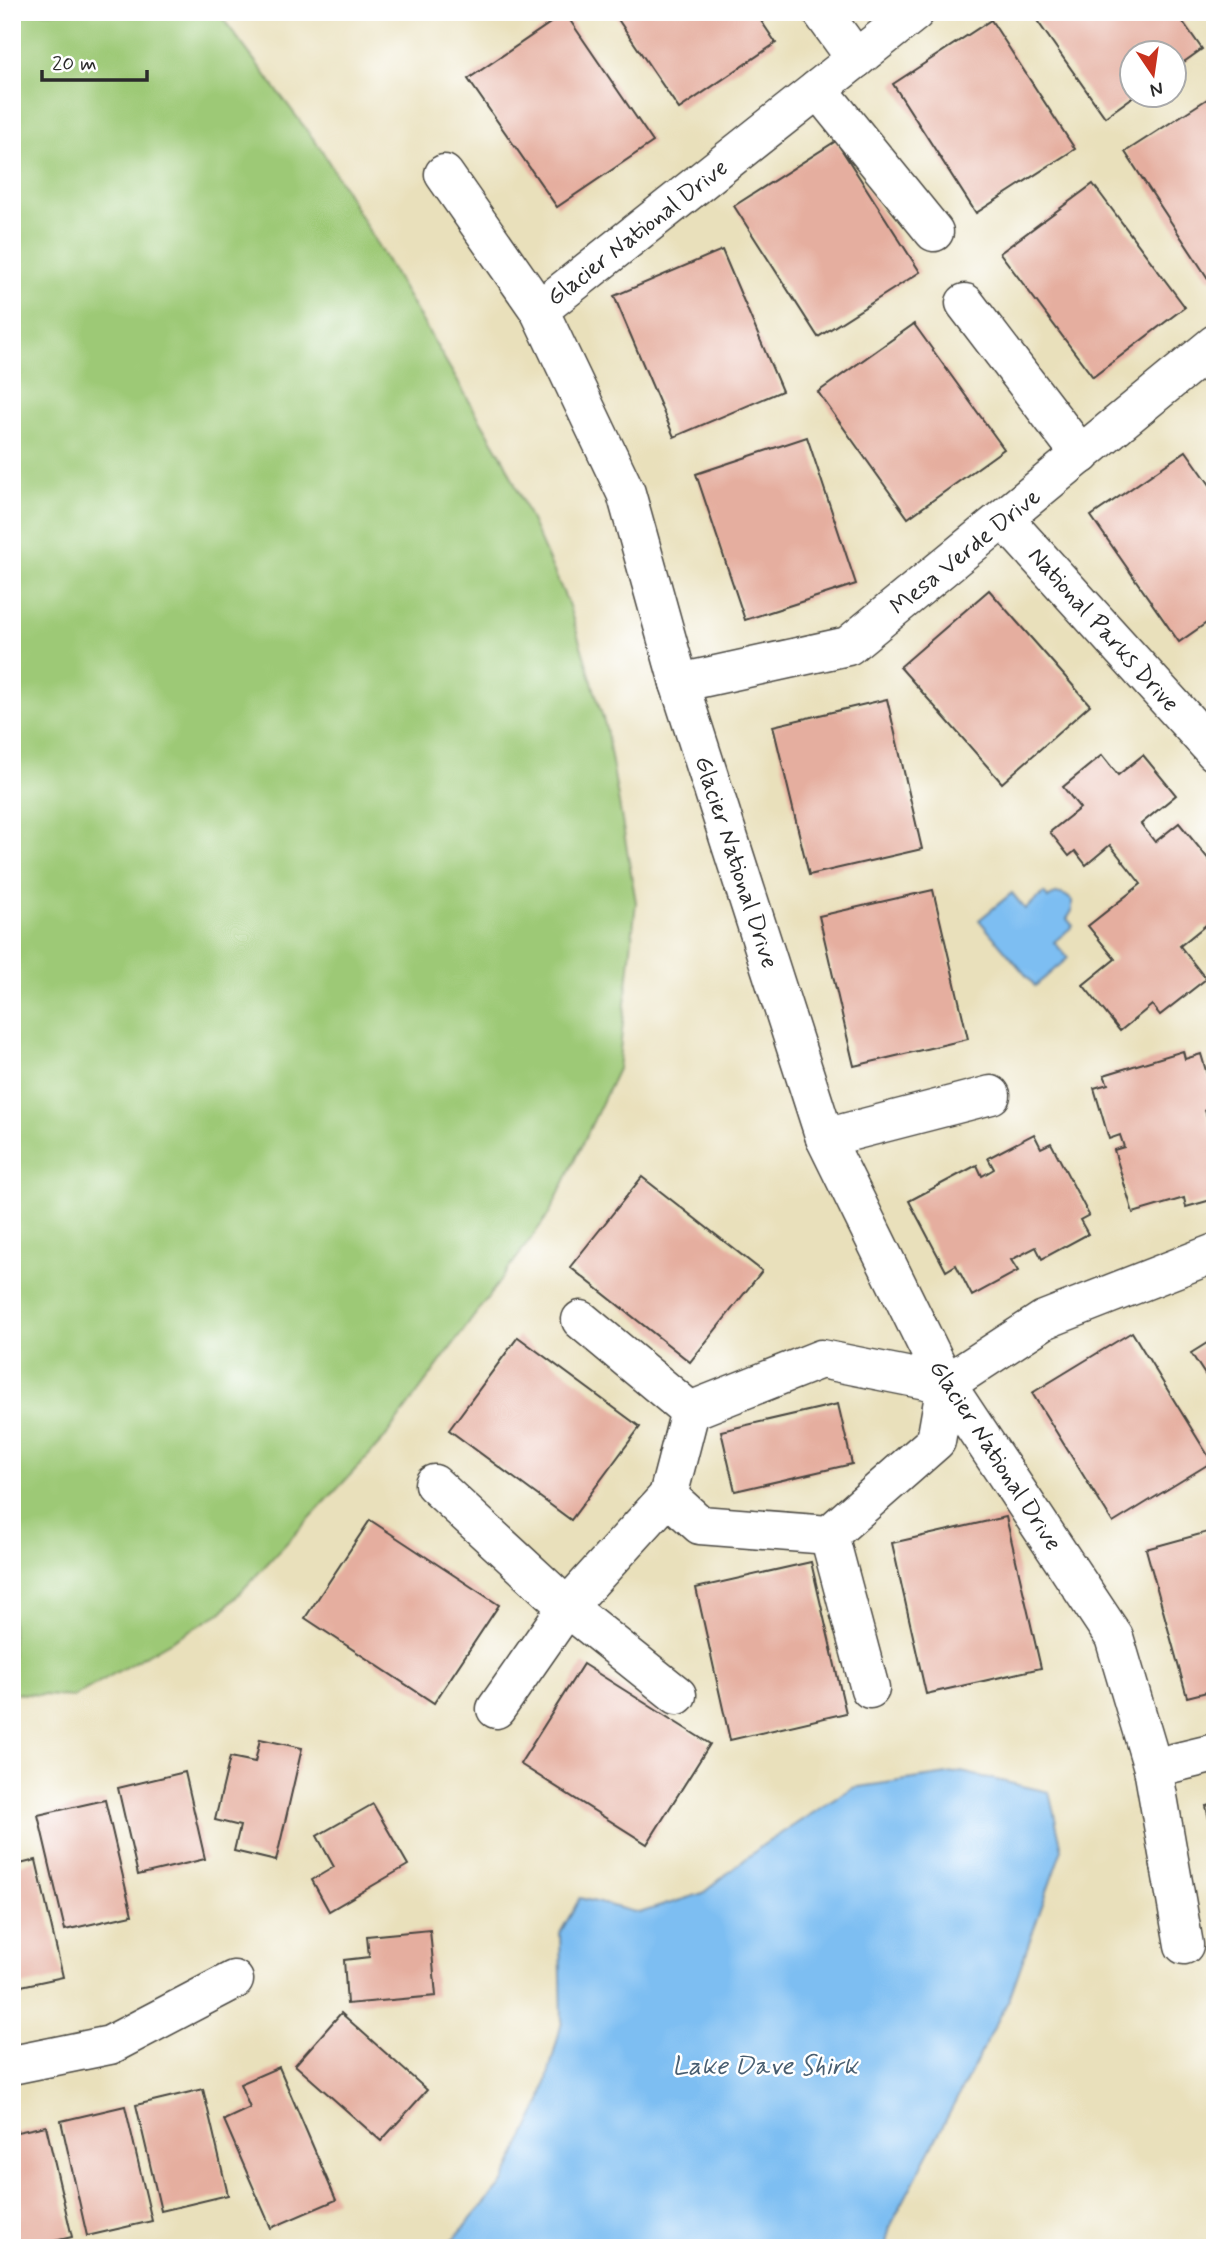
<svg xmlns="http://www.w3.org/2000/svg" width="1227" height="2260" viewBox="0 0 1227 2260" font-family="Mynerve,sans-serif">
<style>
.green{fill:#9dc976;stroke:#647a50;stroke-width:2}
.water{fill:#7dbef2;stroke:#54748e;stroke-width:2}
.building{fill:#e5ae9f}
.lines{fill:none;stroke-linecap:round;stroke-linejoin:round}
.minor-casing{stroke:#484641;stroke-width:41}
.minor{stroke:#fff;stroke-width:38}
.labels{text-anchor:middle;stroke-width:5;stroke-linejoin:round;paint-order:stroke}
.street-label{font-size:24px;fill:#2b2b2b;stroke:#fff}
.water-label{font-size:26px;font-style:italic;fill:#485e71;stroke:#fff}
</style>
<rect width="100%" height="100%" fill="#fff"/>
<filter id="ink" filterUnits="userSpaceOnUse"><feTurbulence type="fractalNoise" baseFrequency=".0143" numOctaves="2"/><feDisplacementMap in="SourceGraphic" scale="14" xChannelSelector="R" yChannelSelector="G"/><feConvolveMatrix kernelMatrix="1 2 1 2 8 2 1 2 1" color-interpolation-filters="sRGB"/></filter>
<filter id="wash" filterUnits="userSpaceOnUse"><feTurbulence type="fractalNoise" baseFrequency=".00686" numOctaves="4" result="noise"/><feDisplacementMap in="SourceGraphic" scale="28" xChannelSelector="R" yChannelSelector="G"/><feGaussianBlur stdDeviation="1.57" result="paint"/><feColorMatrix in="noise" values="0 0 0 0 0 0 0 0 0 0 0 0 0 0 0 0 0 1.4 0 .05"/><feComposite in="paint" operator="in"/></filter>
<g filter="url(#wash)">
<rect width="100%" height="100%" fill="#e9e0bb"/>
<polygon class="green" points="12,12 218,12 321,149 505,462 568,603 606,728 636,902 618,1069 549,1214 383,1440 222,1612 73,1697 12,1693"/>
<g class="water">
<path d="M1012,893L1025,909L1044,893L1048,898C1057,891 1065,893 1072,901V911L1067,919L1073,926L1054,942L1068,958L1035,986L979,920Z"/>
<polygon points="961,1772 1049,1792 1062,1849 1009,1999 890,2227 885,2248 445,2248 503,2183 541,2102 562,2022 560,1933 580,1898 639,1913 703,1893 763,1845 852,1788"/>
</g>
<g id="blocks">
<g class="building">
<polygon points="613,12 755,12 776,43 679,109"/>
<polygon points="1031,12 1176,12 1202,49 1174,69 1174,52 1132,52 1132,94 1137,94 1105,117"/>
<polygon points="565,13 653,142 557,207 468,79"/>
<polygon points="991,20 1075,149 976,213 893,84"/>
<polygon points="1215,94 1215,277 1209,280 1125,152"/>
<polygon points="836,141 920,272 818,337 734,206"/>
<polygon points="1093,184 1185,307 1093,377 1000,253"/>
<polygon points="722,250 782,391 674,437 614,296"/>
<polygon points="914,324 1004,449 908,518 818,392"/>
<polygon points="807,437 856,584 745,620 696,474"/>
<polygon points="1186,451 1215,492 1215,617 1179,642 1091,516"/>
<polygon points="989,590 1090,705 1002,783 900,667"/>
<polygon points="887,699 922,849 809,875 773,726"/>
<polygon points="1102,755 1118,775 1143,755 1176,795 1141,824 1155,842 1179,823 1215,867 1215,937 1206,925 1180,946 1206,979 1160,1015 1152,1005 1120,1031 1083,985 1115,959 1088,926 1141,884 1110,845 1086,865 1075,851 1069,856 1050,832 1080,808 1063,787"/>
<polygon points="933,890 968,1039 854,1066 819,916"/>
<polygon points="1183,1051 1185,1059 1201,1054 1215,1101 1215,1107 1205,1110 1212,1133 1215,1133 1215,1188 1208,1190 1211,1200 1186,1207 1184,1198 1133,1213 1114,1150 1124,1147 1120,1135 1109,1139 1094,1088 1108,1084 1104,1075"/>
<polygon points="1034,1134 1041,1148 1051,1143 1089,1215 1080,1220 1088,1234 1042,1259 1036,1247 1011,1260 1018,1271 972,1296 956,1265 946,1271 909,1201 977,1165 982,1176 994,1169 988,1158"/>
<polygon points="642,1177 762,1271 690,1362 570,1267"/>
<polygon points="1132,1332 1212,1462 1113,1523 1032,1393"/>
<polygon points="518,1337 640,1427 571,1520 449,1430"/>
<polygon points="1215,1338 1215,1390 1191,1353"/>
<polygon points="838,1404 852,1464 735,1491 721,1431"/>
<polygon points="1006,1517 1041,1668 926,1694 892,1543"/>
<polygon points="370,1520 499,1605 434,1703 305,1618"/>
<polygon points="1215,1530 1215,1690 1187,1697 1146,1549"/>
<polygon points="811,1562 846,1713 730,1740 696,1588"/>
<polygon points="583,1664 710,1744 647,1844 520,1764"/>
<polygon points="260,1739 302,1748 276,1861 234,1851 240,1826 215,1820 230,1757 255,1762"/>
<polygon points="185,1772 205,1859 138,1875 118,1788"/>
<polygon points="105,1800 132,1915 65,1930 38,1815"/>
<polygon points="373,1804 408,1865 329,1911 312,1880 334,1867 317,1836"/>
<polygon points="1215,1804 1215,1841 1214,1841 1206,1806"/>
<polygon points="36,1860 63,1977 12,1988 12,1866"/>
<polygon points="430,1930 436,1996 347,2004 344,1960 369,1957 367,1936"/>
<polygon points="341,2013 427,2090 381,2141 295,2065"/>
<polygon points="279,2067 336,2200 271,2228 224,2120 250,2108 240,2084"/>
<polygon points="203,2089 228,2195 161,2211 136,2105"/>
<polygon points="125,2106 152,2221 87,2236 61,2121"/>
<polygon points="46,2126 72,2237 24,2248 12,2248 12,2133"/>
</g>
</g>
</g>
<g filter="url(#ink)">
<use href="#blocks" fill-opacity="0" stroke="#484641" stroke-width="2"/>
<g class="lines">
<defs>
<g id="minor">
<polyline points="822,12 856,59"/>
<polyline points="915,12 539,310 626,493 679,683 825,1138 946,1384 1114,1637 1153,1768 1215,1753"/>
<polyline points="818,89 934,232"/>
<polyline points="444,174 539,310"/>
<polyline points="965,303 1081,455"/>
<polyline points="1004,519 1215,752"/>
<polyline points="679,683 848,646 1215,344"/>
<polyline points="825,1138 991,1095"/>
<polyline points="581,1320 690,1411"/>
<polyline points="946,1384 936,1441 829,1535 700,1525 668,1496 690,1411 821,1359 946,1384 1044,1320 1215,1253"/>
<polyline points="434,1484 567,1607 677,1695"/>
<polyline points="829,1535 870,1689"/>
<polyline points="496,1709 567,1607 668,1496"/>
<polyline points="1153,1768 1184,1945"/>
<polyline points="12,2065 110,2045 234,1980"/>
</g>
</defs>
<use href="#minor" class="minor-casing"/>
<use href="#minor" class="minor"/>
</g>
</g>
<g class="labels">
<g class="street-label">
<text transform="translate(637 232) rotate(-38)" y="8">Glacier National Drive</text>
<text transform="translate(965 551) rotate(-39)" y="8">Mesa Verde Drive</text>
<text transform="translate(1104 629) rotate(48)" y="8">National Parks Drive</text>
<text transform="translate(737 862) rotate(72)" y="8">Glacier National Drive</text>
<text transform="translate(996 1455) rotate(57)" y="8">Glacier National Drive</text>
</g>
<g class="water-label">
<text x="765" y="2074">Lake Dave Shirk</text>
</g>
</g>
<rect width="1227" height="2260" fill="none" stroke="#fff" stroke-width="42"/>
<g transform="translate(1153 74) rotate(167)"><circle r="33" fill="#ffffff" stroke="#aaaaaa" stroke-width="2"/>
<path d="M0-5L12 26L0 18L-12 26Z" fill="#c8321e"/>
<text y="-10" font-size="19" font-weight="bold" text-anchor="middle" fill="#2b2b2b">N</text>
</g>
<path d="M42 70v10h105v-10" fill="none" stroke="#2b2b2b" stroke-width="3.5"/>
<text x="52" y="70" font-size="21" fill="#2b2b2b" stroke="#ffffff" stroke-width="5" paint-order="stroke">20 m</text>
</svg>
